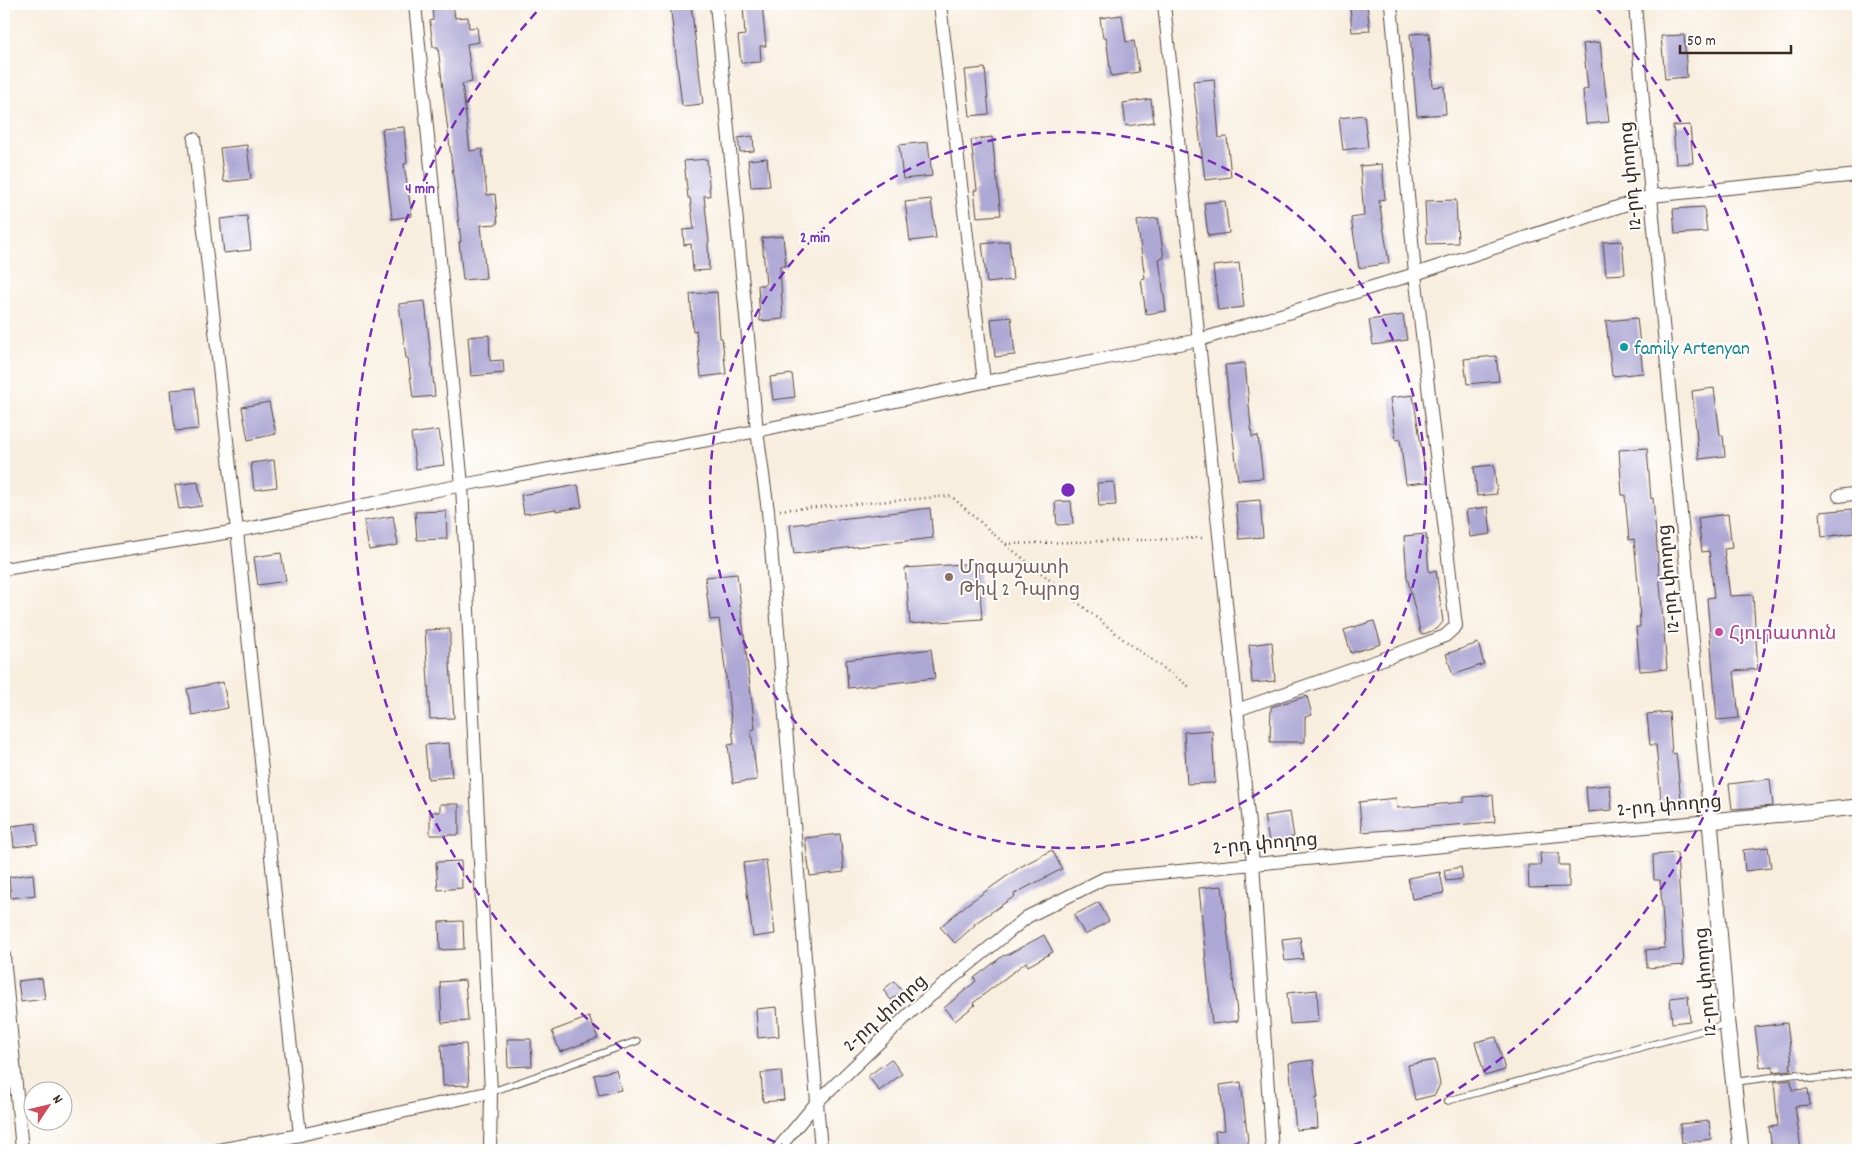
<svg xmlns="http://www.w3.org/2000/svg" width="1862" height="1154" viewBox="0 0 1862 1154" font-family="Dekko,'Noto Sans Armenian',sans-serif">
<style>
.building{fill:#aea8d4}
.lines{fill:none;stroke-linecap:round;stroke-linejoin:round}
.service-casing{stroke:#57473b;stroke-width:8}
.minor-casing{stroke:#57473b;stroke-width:14}
.tertiary-casing{stroke:#57473b;stroke-width:17}
.path{stroke:#57473b;stroke-width:2.5;stroke-dasharray:1 4;stroke-linecap:butt}
.service{stroke:#fff;stroke-width:6}
.minor{stroke:#fff;stroke-width:12}
.tertiary{stroke:#fff;stroke-width:15}
.ring{fill:none;stroke:#7b2cbf;stroke-width:2.5;stroke-dasharray:9 6}
.culture-dot{fill:#0f9aa8;stroke:#fff;stroke-width:2}
.education-dot{fill:#8d6e63;stroke:#fff;stroke-width:2}
.hotel-dot{fill:#d1479c;stroke:#fff;stroke-width:2}
.labels{text-anchor:middle;stroke-width:4;stroke-linejoin:round;paint-order:stroke}
.street-label{font-size:19px;fill:#3b2a1e;stroke:#fff}
.culture-label{font-size:19px;fill:#0d838f;stroke:#fff;text-anchor:start}
.education-label{font-size:19px;fill:#785e54;stroke:#fff;text-anchor:start}
.hotel-label{font-size:19px;fill:#b23c85;stroke:#fff;text-anchor:start}
.centre{fill:#7b2cbf;stroke:#fff;stroke-width:2.5}
.ring-label{font-size:15px;text-anchor:middle;font-weight:bold;fill:#7b2cbf;stroke:#fff;stroke-width:4;stroke-linejoin:round;paint-order:stroke}
</style>
<rect width="100%" height="100%" fill="#fff"/>
<filter id="ink" filterUnits="userSpaceOnUse"><feTurbulence type="fractalNoise" baseFrequency=".02" numOctaves="2"/><feDisplacementMap in="SourceGraphic" scale="10" xChannelSelector="R" yChannelSelector="G"/><feConvolveMatrix kernelMatrix="1 2 1 2 8 2 1 2 1" color-interpolation-filters="sRGB"/></filter>
<filter id="wash" filterUnits="userSpaceOnUse"><feTurbulence type="fractalNoise" baseFrequency=".0096" numOctaves="4" result="noise"/><feDisplacementMap in="SourceGraphic" scale="20" xChannelSelector="R" yChannelSelector="G"/><feGaussianBlur stdDeviation="1.12" result="paint"/><feColorMatrix in="noise" values="0 0 0 0 0 0 0 0 0 0 0 0 0 0 0 0 0 1.4 0 .05"/><feComposite in="paint" operator="in"/></filter>
<g filter="url(#wash)">
<rect width="100%" height="100%" fill="#f8eede"/>
<g id="blocks">
<g class="building">
<polygon points="432,4 453,4 455,18 468,17 469,28 477,27 479,42 467,44 472,82 462,84 470,151 482,149 487,195 495,194 498,224 481,225 486,278 463,280 459,242 461,242 438,47 433,47 430,21 433,20"/>
<polygon points="670,4 691,4 703,104 682,106"/>
<polygon points="762,4 766,46 760,46 761,62 741,63 738,36 745,35 743,5"/>
<polygon points="1367,5 1370,31 1352,32 1350,6"/>
<polygon points="1122,15 1126,42 1134,41 1139,72 1111,76 1106,37 1103,38 1100,18"/>
<polygon points="1429,33 1433,87 1444,86 1446,114 1417,116 1410,34"/>
<polygon points="1684,35 1687,77 1665,79 1661,36"/>
<polygon points="1600,42 1609,122 1586,124 1583,90 1588,89 1583,44"/>
<polygon points="985,68 989,114 970,116 965,70"/>
<polygon points="1214,79 1219,138 1227,137 1231,177 1205,180 1193,81"/>
<polygon points="1151,99 1154,122 1126,126 1123,103"/>
<polygon points="1364,115 1368,147 1343,150 1339,118"/>
<polygon points="1690,125 1693,163 1676,164 1673,126"/>
<polygon points="404,127 407,163 404,164 412,216 392,219 382,129"/>
<polygon points="753,136 754,151 740,152 738,138"/>
<polygon points="992,137 1001,215 977,217 974,190 977,190 971,140"/>
<polygon points="928,142 932,176 903,179 899,145"/>
<polygon points="247,145 251,179 224,182 220,148"/>
<polygon points="767,158 770,186 751,187 748,160"/>
<polygon points="707,159 710,196 704,196 709,242 708,243 709,270 693,271 691,244 684,245 683,230 694,229 690,198 688,198 684,161"/>
<polygon points="1382,164 1385,199 1379,200 1389,263 1359,268 1351,218 1364,216 1360,166"/>
<polygon points="931,199 936,238 910,241 905,202"/>
<polygon points="1456,200 1458,243 1427,244 1425,201"/>
<polygon points="1225,201 1229,233 1208,236 1204,203"/>
<polygon points="1704,207 1707,232 1675,234 1673,209"/>
<polygon points="247,216 251,250 224,253 220,219"/>
<polygon points="1158,218 1164,258 1159,259 1166,311 1146,314 1141,279 1145,278 1137,221"/>
<polygon points="783,236 786,266 780,266 783,319 760,321 758,285 766,285 762,238"/>
<polygon points="1009,241 1013,280 987,283 982,244"/>
<polygon points="1622,241 1625,274 1606,275 1603,242"/>
<polygon points="1239,263 1244,307 1218,310 1213,266"/>
<polygon points="717,292 720,338 722,338 726,374 701,377 696,330 693,331 690,294"/>
<polygon points="425,301 435,396 413,398 408,358 406,358 399,304"/>
<polygon points="1403,315 1407,340 1373,345 1369,320"/>
<polygon points="1011,317 1015,355 995,357 991,319"/>
<polygon points="1637,318 1643,373 1612,376 1606,321"/>
<polygon points="489,335 490,361 503,360 504,373 471,376 468,337"/>
<polygon points="1496,356 1499,381 1467,384 1464,359"/>
<polygon points="1245,363 1252,437 1258,436 1263,478 1238,480 1225,365"/>
<polygon points="792,374 795,397 773,400 770,377"/>
<polygon points="195,388 199,429 175,431 171,390"/>
<polygon points="1714,388 1720,435 1723,435 1725,456 1699,459 1692,391"/>
<polygon points="1413,395 1427,482 1406,484 1400,439 1396,440 1390,398"/>
<polygon points="269,402 276,434 248,440 242,407"/>
<polygon points="439,430 444,465 416,469 411,434"/>
<polygon points="1647,448 1651,499 1653,498 1667,669 1640,671 1636,627 1640,627 1639,594 1634,539 1629,540 1625,495 1622,495 1619,450"/>
<polygon points="274,460 277,487 254,490 251,463"/>
<polygon points="1494,465 1497,494 1477,496 1474,467"/>
<polygon points="198,482 202,506 179,509 175,485"/>
<polygon points="1114,482 1116,505 1099,506 1097,483"/>
<polygon points="578,485 582,507 556,511 556,509 524,514 521,495"/>
<polygon points="1260,500 1263,537 1239,539 1236,502"/>
<polygon points="1071,501 1073,524 1057,525 1055,502"/>
<polygon points="1488,507 1491,534 1470,537 1466,510"/>
<polygon points="930,508 933,538 794,554 790,525"/>
<polygon points="1853,509 1855,533 1822,537 1820,512"/>
<polygon points="446,511 447,539 417,540 415,512"/>
<polygon points="1728,514 1732,548 1724,549 1730,596 1753,595 1758,669 1734,671 1739,718 1717,720 1707,598 1714,597 1709,551 1702,552 1698,518"/>
<polygon points="393,516 398,545 369,550 364,521"/>
<polygon points="1426,534 1429,572 1436,570 1443,622 1437,629 1421,635 1407,577 1404,536"/>
<polygon points="281,553 286,581 258,585 254,557"/>
<polygon points="978,563 982,619 910,624 905,568"/>
<polygon points="737,574 755,729 751,730 757,780 733,783 728,745 734,744 719,619 710,620 705,577"/>
<polygon points="1374,621 1381,644 1351,653 1344,630"/>
<polygon points="450,629 450,664 454,718 430,719 425,630"/>
<polygon points="1272,642 1275,681 1252,683 1249,645"/>
<polygon points="1478,643 1484,664 1453,675 1446,654"/>
<polygon points="931,649 935,678 848,688 846,660"/>
<polygon points="223,682 228,708 192,715 187,689"/>
<polygon points="1307,696 1312,715 1305,717 1305,742 1270,742 1271,707"/>
<polygon points="1669,712 1672,754 1676,753 1682,808 1662,810 1656,745 1650,745 1647,714"/>
<polygon points="1212,730 1215,783 1187,784 1184,732"/>
<polygon points="449,743 452,777 428,779 425,745"/>
<polygon points="1770,779 1773,806 1732,809 1729,784"/>
<polygon points="1610,785 1612,810 1588,812 1586,787"/>
<polygon points="1493,795 1495,822 1362,832 1359,802 1396,798 1397,808 1464,802 1464,797"/>
<polygon points="440,804 459,804 459,835 430,835 430,812 440,812"/>
<polygon points="1290,812 1294,837 1269,841 1264,816"/>
<polygon points="36,823 38,844 14,847 12,826"/>
<polygon points="840,834 844,872 810,876 805,838"/>
<polygon points="1768,847 1771,868 1745,871 1743,850"/>
<polygon points="1052,850 1062,869 1014,894 1015,896 974,924 975,925 955,943 940,927 966,905 1020,867"/>
<polygon points="1540,853 1559,853 1559,865 1569,865 1569,887 1529,888 1528,865 1541,865"/>
<polygon points="1677,853 1684,965 1647,968 1646,950 1665,948 1660,880 1654,880 1653,855"/>
<polygon points="766,860 775,934 753,937 743,863"/>
<polygon points="461,861 462,888 438,890 436,862"/>
<polygon points="1461,867 1463,879 1446,881 1444,870"/>
<polygon points="1440,872 1444,893 1412,899 1408,878"/>
<polygon points="33,874 35,895 11,898 9,877"/>
<polygon points="1222,886 1238,1021 1212,1024 1199,888"/>
<polygon points="1099,902 1109,921 1085,935 1074,915"/>
<polygon points="463,921 464,949 440,950 439,922"/>
<polygon points="1044,935 1053,952 1028,966 1026,962 973,1003 975,1005 955,1021 944,1008 976,981 974,978 1004,955 1005,956"/>
<polygon points="1300,937 1303,959 1285,961 1282,939"/>
<polygon points="42,978 45,999 21,1002 18,981"/>
<polygon points="465,980 468,1021 442,1023 440,982"/>
<polygon points="894,981 902,991 891,1000 883,990"/>
<polygon points="1317,990 1319,1022 1290,1024 1287,993"/>
<polygon points="1688,996 1690,1021 1672,1023 1670,998"/>
<polygon points="777,1007 779,1036 758,1038 756,1009"/>
<polygon points="589,1017 598,1038 560,1052 552,1031"/>
<polygon points="1787,1023 1792,1063 1790,1064 1791,1070 1773,1072 1773,1066 1760,1067 1755,1027"/>
<polygon points="1496,1037 1505,1070 1485,1076 1475,1042"/>
<polygon points="507,1039 531,1039 532,1066 508,1067"/>
<polygon points="466,1044 469,1085 443,1086 441,1045"/>
<polygon points="891,1059 902,1074 879,1091 868,1076"/>
<polygon points="1313,1060 1318,1098 1316,1098 1318,1128 1296,1130 1289,1063"/>
<polygon points="1435,1060 1440,1084 1435,1095 1415,1100 1408,1065"/>
<polygon points="616,1070 621,1090 599,1095 594,1075"/>
<polygon points="781,1071 784,1100 763,1102 761,1073"/>
<polygon points="1791,1080 1792,1090 1808,1089 1810,1105 1795,1106 1801,1150 1772,1150 1769,1127 1778,1126 1774,1082"/>
<polygon points="1241,1082 1249,1150 1217,1150 1215,1131 1225,1130 1220,1085"/>
<polygon points="1709,1121 1711,1139 1682,1143 1680,1124"/>
</g>
</g>
</g>
<g filter="url(#ink)">
<use href="#blocks" fill-opacity="0" stroke="#57473b" stroke-width="1"/>
<g class="lines">
<defs>
<g id="service">
<polyline points="1734,1082 1797,1074 1811,1079 1858,1073"/>
<polyline points="491,1092 637,1041"/>
<polyline points="1447,1101 1726,1024"/>
</g>
<g id="minor">
<polyline points="415,4 462,485 491,1092 490,1150"/>
<polyline points="716,4 757,431 768,511 821,1150"/>
<polyline points="940,4 984,382"/>
<polyline points="1164,4 1253,863 1272,1150"/>
<polyline points="194,139 237,531 300,1135"/>
<polyline points="1839,496 1858,493"/>
<polyline points="4,569 237,531 462,485 757,431 984,382 1199,340 1415,274 1651,196 1858,175"/>
<polyline points="1237,710 1397,654 1445,636 1456,626 1415,274 1391,4"/>
<polyline points="4,956 22,1150"/>
<polyline points="218,1150 300,1135 491,1092"/>
<polyline points="777,1150 817,1102 913,1010 1027,917 1105,878 1710,821 1651,196 1635,4"/>
</g>
<polyline id="tertiary" points="1741,1150 1727,1024 1710,821 1858,807"/>
</defs>
<use href="#service" class="service-casing"/>
<use href="#minor" class="minor-casing"/>
<use href="#tertiary" class="tertiary-casing"/>
<g class="path">
<polyline points="780,510 951,496 1005,544 1123,639 1191,688"/>
<polyline points="1006,544 1205,538"/>
</g>
<use href="#service" class="service"/>
<use href="#minor" class="minor"/>
<use href="#tertiary" class="tertiary"/>
</g>
</g>
<g class="ring">
<circle cx="1068" cy="490" r="358"/>
<path d="M789 1148A715 715 0 0 1 541 7M1595 7A715 715 0 0 1 1347 1148"/>
</g>
<circle class="culture-dot" cx="1624" cy="347" r="5"/>
<circle class="education-dot" cx="949" cy="577" r="5"/>
<circle class="hotel-dot" cx="1719" cy="632" r="5"/>
<g class="labels">
<g class="street-label">
<text transform="translate(1629 176) rotate(-95)" y="7">12-րդ փողոց</text>
<text transform="translate(1667 579) rotate(-95)" y="7">12-րդ փողոց</text>
<text transform="translate(1669 804) rotate(-5)" y="7">2-րդ փողոց</text>
<text transform="translate(1265 842) rotate(-5)" y="7">2-րդ փողոց</text>
<text transform="translate(1704 982) rotate(-95)" y="7">12-րդ փողոց</text>
<text transform="translate(884 1012) rotate(-42)" y="7">2-րդ փողոց</text>
</g>
<g class="culture-label">
<text x="1634" y="354">family Artenyan</text>
</g>
<g class="education-label">
<text x="959" y="573">Մրգաշատի<tspan x="959" dy="22">Թիվ 2 Դպրոց</tspan></text>
</g>
<g class="hotel-label">
<text x="1729" y="639">Հյուրատուն</text>
</g>
</g>
<circle cx="1068" cy="490" r="8" class="centre"/>
<g class="ring-label">
<text x="420" y="193">4 min</text>
<text x="815" y="242">2 min</text>
</g>
<rect width="1862" height="1154" fill="none" stroke="#fff" stroke-width="20"/>
<g transform="translate(48 1106) rotate(55)"><circle r="24" fill="#ffffff" stroke="#b1aaa5"/>
<path d="M0-4L9 19L0 12L-9 19Z" fill="#d1495b"/>
<text y="-8" font-size="14" font-weight="bold" text-anchor="middle" fill="#3b2a1e">N</text>
</g>
<path d="M1680 45v8h111v-8" fill="none" stroke="#3b2a1e" stroke-width="2.5"/>
<text x="1687" y="45" font-size="15" fill="#3b2a1e" stroke="#ffffff" stroke-width="4" paint-order="stroke">50 m</text>
</svg>
